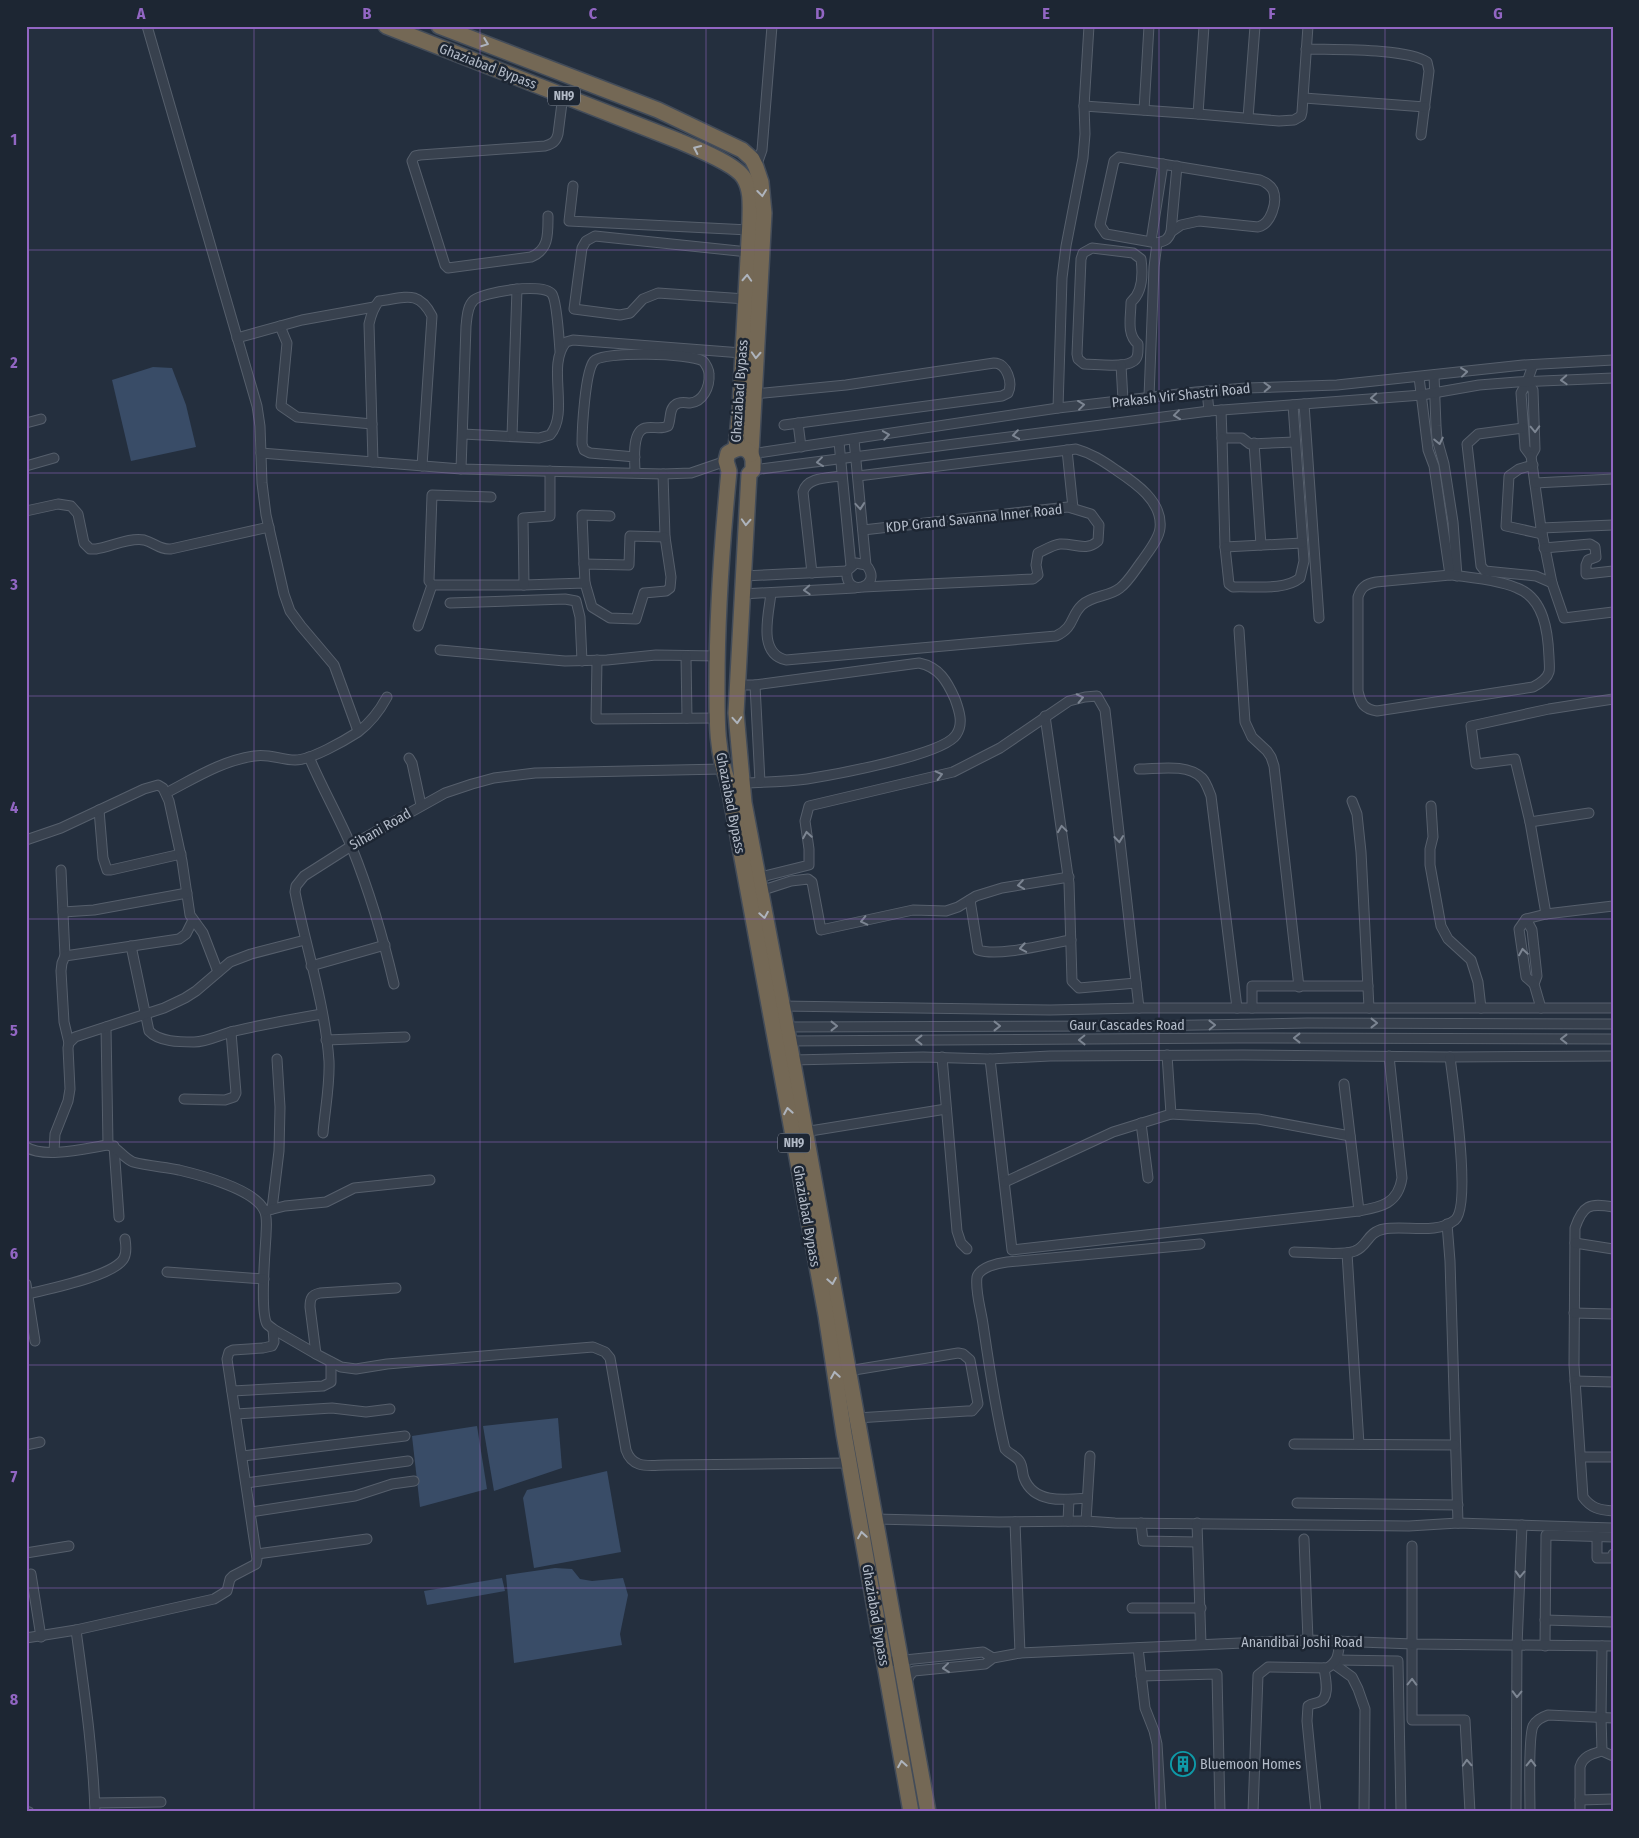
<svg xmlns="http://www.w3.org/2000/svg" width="1639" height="1838" viewBox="0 0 1639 1838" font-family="'Fira Sans Condensed',sans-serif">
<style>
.water{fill:#394c67}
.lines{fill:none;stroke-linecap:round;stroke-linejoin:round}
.street-casing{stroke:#565f6c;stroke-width:11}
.highway-casing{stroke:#434c59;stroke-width:18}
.street{stroke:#38414e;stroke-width:9}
.highway{stroke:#746855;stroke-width:15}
.oneway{stroke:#aeb4bd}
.oneway2{stroke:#7c8592}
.grid{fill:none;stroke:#9266c3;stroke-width:1;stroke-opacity:0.55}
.labels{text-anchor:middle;stroke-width:5;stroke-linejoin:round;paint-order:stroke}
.shield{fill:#1d2633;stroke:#878f9c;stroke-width:1}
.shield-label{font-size:12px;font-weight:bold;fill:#b4bcc9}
.street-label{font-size:14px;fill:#b4bcc9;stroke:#1d2633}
.poi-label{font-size:14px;fill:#b4bcc9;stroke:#1d2633;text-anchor:start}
.neatline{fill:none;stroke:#9266c3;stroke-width:2}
.grid-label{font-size:16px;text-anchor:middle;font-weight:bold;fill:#9266c3}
</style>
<rect width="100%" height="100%" fill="#242f3e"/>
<g class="water">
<polygon points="153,367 172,368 186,405 196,447 131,461 112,380"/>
<polygon points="558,1418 562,1468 494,1491 483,1426"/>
<polygon points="477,1426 487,1489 420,1507 412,1436"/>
<polygon points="607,1471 621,1552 534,1568 523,1498 527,1490"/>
<polygon points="555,1568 572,1569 580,1579 592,1581 623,1578 628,1595 620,1634 622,1645 514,1663 506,1575"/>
<polygon points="502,1578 505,1591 427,1605 424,1591"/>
</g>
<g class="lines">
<defs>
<g id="street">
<polyline points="147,26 257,406 260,426 262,483 266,515 284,594 290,611 301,626 334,665 358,731"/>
<path d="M1306,49C1334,50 1406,48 1427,62L1429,71L1421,135"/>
<polyline points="1304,98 1425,107"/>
<polyline points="1084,106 1198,114 1279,121 1294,120 1301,116 1302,112 1308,26"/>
<polyline points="1144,110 1149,26"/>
<polyline points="1198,114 1204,26"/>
<polyline points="1248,118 1255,26"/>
<path d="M1119,157L1260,180C1265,182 1270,185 1273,190C1278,202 1271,224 1258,227L1199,221L1181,225L1171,232C1168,240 1165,241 1157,243L1106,234L1100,225L1114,161Z"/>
<polyline points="756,167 762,150 772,26"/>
<polyline points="573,186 569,221 749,230"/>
<path d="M548,216C548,234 549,250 531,257L448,268L445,265L412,161L415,156L420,155L545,146C552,144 556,142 558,134L563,95"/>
<polyline points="1171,232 1177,166"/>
<polyline points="1151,241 1163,164"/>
<path d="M1092,248L1133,253L1141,259C1143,274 1143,292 1131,302C1131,317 1126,334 1138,344C1138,351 1139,359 1132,362C1123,368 1095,364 1084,364L1078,359L1077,354L1081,259L1083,253Z"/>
<polyline points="746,299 658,293 643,299 630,313 620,315 574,309 582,248 586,241 595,236 748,252"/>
<polyline points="280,326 287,343 281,406 297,417 372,424"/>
<polyline points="237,338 302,320 374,307"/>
<polyline points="1121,365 1123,400"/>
<polyline points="1434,375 1436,426 1437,439 1444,464 1453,522 1457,576"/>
<polyline points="1419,377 1428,450 1434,466 1450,575"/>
<polyline points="1527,382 1533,390 1535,449 1531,456 1525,448 1521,393 1527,382 1533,365"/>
<polyline points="1207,391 1209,411"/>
<path d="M754,394L846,385L994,363C1007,363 1013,383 1008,393L1002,396L784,425"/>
<polyline points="1149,397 1154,267 1157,243"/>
<polyline points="1304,404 1319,618"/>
<polyline points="1058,408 1062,278 1066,246 1083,158 1085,134 1084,106 1089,26"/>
<polyline points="1221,410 1222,438 1242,438 1250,444 1295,442"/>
<polyline points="26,423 41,419"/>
<polyline points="798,423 801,447"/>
<polyline points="1523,428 1478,434 1467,444 1481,566 1485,571 1536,576 1552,583 1541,528"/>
<path d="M463,434L539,438L550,435C570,412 546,366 566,342L573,340L742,353"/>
<polyline points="512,436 517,289"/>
<path d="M1222,438L1225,547L1229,584L1233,587C1254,586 1284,591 1300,578L1304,561L1293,405"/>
<path d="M854,440L866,565C885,587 844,599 847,571L856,563L866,565"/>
<polyline points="839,442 851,566"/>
<polyline points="1254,443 1261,545"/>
<polyline points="1067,450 1073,508"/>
<polyline points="261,453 461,469 663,474 691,473 726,461"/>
<polyline points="751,454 1058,408 1196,392 1246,388 1337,385 1523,365 1613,360"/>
<polyline points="1531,456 1541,528 1613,525"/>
<path d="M635,457L590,453L584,450L582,444C582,430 585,371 594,361C603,351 690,353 703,361C706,364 709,370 709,374C710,387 703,402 690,403C685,403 680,401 675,405C669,409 671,420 668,426C660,430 653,426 645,428C631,432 635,462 635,472"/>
<path d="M373,462L369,324C371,315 373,308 379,301C405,298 418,289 432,316L422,466"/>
<polyline points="1533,465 1519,469 1509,476 1506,526 1542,534"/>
<polyline points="26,466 54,458"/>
<path d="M461,469L466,326C467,318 467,306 474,300C484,292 543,282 552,294C557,301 559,339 560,351"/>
<polyline points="753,470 1209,411 1422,395 1479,385 1517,382 1613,378"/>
<polyline points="1535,483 1613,479"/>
<polyline points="491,497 432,495 429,581 432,585 524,585 585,583 592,607 610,618 636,619 644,593 666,591 670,588 671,577 665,537 663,474"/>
<path d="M26,511L58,504L71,506L78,514L84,543L90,549H96C110,547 130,537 144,540C155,543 160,550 171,549L269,527"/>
<path d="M863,530L1068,507L1091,514L1099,525L1098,541C1086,552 1074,543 1060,544C1052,545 1045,550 1038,553L1036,565L1038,575L1033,579L863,587"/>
<polyline points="1225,547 1302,543"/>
<polyline points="1544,548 1590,544 1595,547 1596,557 1588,560 1586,565 1586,574 1613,571"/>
<polyline points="584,564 582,515 610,516"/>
<path d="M812,573L803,492C807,477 828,478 841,476"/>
<path d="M1450,575C1469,577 1499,580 1517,588C1544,598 1548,632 1549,657C1549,661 1550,668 1549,672C1547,679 1539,684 1533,687L1377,711C1364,709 1361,704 1358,691V597C1361,587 1366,584 1376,582Z"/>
<polyline points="744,576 847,571"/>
<polyline points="585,583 584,564 629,565 630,536 665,537"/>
<polyline points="1552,583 1564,618 1613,612"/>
<polyline points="524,585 523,518 550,516 550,471"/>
<path d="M771,593C769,614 757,653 786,660L1056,636C1075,627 1070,616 1082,605C1093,595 1109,597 1120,588C1129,581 1135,570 1142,561C1148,552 1159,539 1160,528C1163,501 1134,482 1116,470C1103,461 1091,453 1076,449L858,476"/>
<polyline points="742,594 855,588"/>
<polyline points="450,603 565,599 576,601 580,617 582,661"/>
<polyline points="418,626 432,585"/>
<polyline points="1239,630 1245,722 1252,737 1267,751 1271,757 1274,766 1299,987"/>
<polyline points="440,650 565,661 607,660 656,655 717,656"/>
<polyline points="686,656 687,718"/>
<polyline points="597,660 596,719 717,718"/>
<path d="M738,685H755L919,663C939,667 947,681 955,699C959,710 964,724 956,735C943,755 833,775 807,779C785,782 764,782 742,783"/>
<polyline points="755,685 760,782"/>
<polyline points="1045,716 1069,883 1072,981 1079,988 1136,983"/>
<path d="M309,757C322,788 339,817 352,848C370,893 383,937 394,984"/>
<polyline points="409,758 412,763 421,805"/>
<path d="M1139,769C1158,769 1187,763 1202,778C1206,782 1209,791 1211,796L1237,1008"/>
<path d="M166,793C195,778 221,761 254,756C268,753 281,760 295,760C311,760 344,741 358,732C370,723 380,710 387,697"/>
<polyline points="1352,801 1357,814 1361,852 1369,1008"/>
<polyline points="1431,806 1433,837 1430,849 1430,865 1441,926 1448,939 1471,960 1478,982 1481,1008"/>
<polyline points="99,810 103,858 107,870 111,870 181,854"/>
<polyline points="1589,813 1530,822 1515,759 1476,764 1471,726 1549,709 1613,699"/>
<polyline points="1530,822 1546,914"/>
<polyline points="26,840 61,828 144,789 158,785 163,788 169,801 182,861 190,915 203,933 218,972"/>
<polyline points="61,870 65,956"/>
<polyline points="757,878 809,865 809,849 805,821 809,806 953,772 1000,748 1069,701 1085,697 1097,696 1105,710 1139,1008"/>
<polyline points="760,891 791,881 808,879 812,882 821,930 913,910 946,911 958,907 976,896 1002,888 1069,877"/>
<path d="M970,900L978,950C999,957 1047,944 1071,940"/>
<polyline points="63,912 94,910 187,893"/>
<polyline points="1526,919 1532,930 1537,976 1534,984 1541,1008"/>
<path d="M131,946L149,1031C159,1042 180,1042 194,1042C208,1042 221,1034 235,1031C264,1024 293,1019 322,1014"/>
<polyline points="311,966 385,945"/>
<polyline points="1534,984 1526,977 1519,929 1526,919 1546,914 1613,906"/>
<polyline points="781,1006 1050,1010 1139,1008 1613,1008"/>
<polyline points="1252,1008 1252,986 1368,986"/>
<polyline points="106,1027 108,1145"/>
<polyline points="783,1027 1140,1026 1307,1023 1613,1024"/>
<polyline points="326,1040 405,1037"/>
<polyline points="786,1041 1238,1038 1613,1039"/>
<polyline points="69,1043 64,1022 61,971 62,963 65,956 179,939 186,934 193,920"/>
<polyline points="1167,1055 1171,1114 1258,1119 1350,1136"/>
<polyline points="942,1057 957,1231 961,1243 967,1249"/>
<path d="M990,1059L1012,1250L1359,1211C1381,1207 1398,1204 1402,1178L1389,1056"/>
<polyline points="792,1060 923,1057 990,1059 1050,1056 1243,1055 1450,1057 1613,1056"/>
<polyline points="1344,1084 1359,1211"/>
<polyline points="184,1099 225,1100 234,1097 236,1093 231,1032"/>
<polyline points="1141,1123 1148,1178"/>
<polyline points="804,1132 946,1109"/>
<path d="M323,1133C325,1109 330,1085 329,1061C325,1004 306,948 295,892L296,886L304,876L359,841L445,793L472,784L494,778L535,773L722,769"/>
<polyline points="114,1146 119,1217"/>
<path d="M26,1147C45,1159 87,1148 108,1145C118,1147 123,1158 133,1162C148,1166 164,1167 179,1170C200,1175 254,1189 264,1210C268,1217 266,1228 266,1236C265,1252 260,1312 267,1324C269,1326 271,1327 273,1329L316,1354L341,1367L356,1369L387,1364L593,1347L605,1352L610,1358L626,1450C633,1470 650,1465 667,1465L849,1463"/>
<polyline points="54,1152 55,1134 68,1101 70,1089 68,1048 69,1043 75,1037 164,1008 185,998 196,991 230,962 251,954 305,940"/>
<polyline points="1005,1182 1113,1132 1171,1114"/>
<path d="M1613,1207C1589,1203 1583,1205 1575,1228L1574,1365L1583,1497C1591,1508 1599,1510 1613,1511"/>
<polyline points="272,1209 279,1151 280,1107 277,1059"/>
<polyline points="265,1211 285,1206 326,1202 354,1188 430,1180"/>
<polyline points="1447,1224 1450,1261 1458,1523"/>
<polyline points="1575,1243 1613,1249"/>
<path d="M1294,1252C1308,1252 1343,1256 1355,1251C1368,1246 1367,1232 1384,1229C1406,1225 1436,1235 1455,1220C1472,1205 1453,1083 1450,1057"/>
<polyline points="1347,1253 1359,1444"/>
<polyline points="167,1272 264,1279"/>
<polyline points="26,1284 35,1341"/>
<path d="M28,1294C48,1289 115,1276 124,1258C127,1252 126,1245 125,1239"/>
<polyline points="1574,1313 1613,1314"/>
<path d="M316,1354L310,1307C310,1299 311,1295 320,1293L396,1288"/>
<polyline points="848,1371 958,1353 963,1354 970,1360 978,1404 972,1411 967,1411 857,1418"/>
<polyline points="1575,1381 1613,1382"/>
<polyline points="232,1391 323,1386 331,1382 331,1362"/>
<polyline points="236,1414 332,1408 366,1412 390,1409"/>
<polyline points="1294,1444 1455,1445"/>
<polyline points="26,1445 40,1442"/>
<polyline points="243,1456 405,1436"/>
<polyline points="1581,1457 1613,1457"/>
<polyline points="246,1483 408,1461"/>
<path d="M1087,1498C1065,1500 1034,1504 1024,1478C1022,1473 1023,1467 1020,1462C1017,1456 1010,1455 1005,1449C995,1408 989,1365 983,1324C981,1309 975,1292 977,1277C980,1267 998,1263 1007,1262L1200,1244"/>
<polyline points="1297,1503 1458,1505"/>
<polyline points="251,1512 355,1496 392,1484 414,1481"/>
<polyline points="875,1519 999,1522 1086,1521 1115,1523 1409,1526 1458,1523 1613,1528"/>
<polyline points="1068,1521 1069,1500"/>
<polyline points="1086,1521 1090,1456"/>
<polyline points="1015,1522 1020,1653"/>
<polyline points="1141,1523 1143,1541 1197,1542"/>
<polyline points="1197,1523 1201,1644"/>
<polyline points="1597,1537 1597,1558 1612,1558 1613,1554"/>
<polyline points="1304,1539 1308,1640"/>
<polyline points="1412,1546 1412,1720 1465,1720 1470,1812"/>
<polyline points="26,1553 69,1546"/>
<polyline points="257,1554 367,1539"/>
<polyline points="31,1574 41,1637"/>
<polyline points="1132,1608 1201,1608"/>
<polyline points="1545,1620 1613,1622"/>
<path d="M76,1630C84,1690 93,1750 95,1812"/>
<polyline points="26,1638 76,1630 214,1599 227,1591 230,1579 233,1576 256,1564 257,1559 227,1359 229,1352 233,1350 263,1348 272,1346 274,1342 273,1329"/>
<polyline points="1545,1646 1546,1535 1613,1537"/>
<polyline points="1602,1646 1601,1717 1602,1751 1613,1756"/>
<polyline points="1138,1648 1145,1708 1154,1731 1157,1744 1161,1812"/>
<polyline points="1337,1660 1398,1661 1401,1812"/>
<polyline points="885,1662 983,1652 993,1658"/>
<polyline points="1334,1664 1352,1677 1358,1689 1365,1709 1364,1812"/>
<polyline points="1141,1676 1217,1674 1220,1812"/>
<polyline points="906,1684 910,1675 914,1671 985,1664 993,1658 1020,1653 1308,1640 1413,1644 1613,1646"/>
<polyline points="1580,1800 1613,1799"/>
<polyline points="95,1803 161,1802"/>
<polyline points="26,1811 29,1812"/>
<path d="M1253,1812L1258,1675L1268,1667L1327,1668C1339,1661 1338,1654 1340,1641"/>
<path d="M1316,1812L1307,1721L1308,1706C1312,1703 1315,1704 1319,1702C1331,1698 1325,1677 1324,1668"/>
<polyline points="1516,1812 1517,1646 1522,1525"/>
<path d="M1530,1812C1530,1795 1528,1738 1533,1726C1536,1720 1542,1717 1548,1715L1613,1718"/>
<path d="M1580,1812V1767C1583,1756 1592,1754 1602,1751"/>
</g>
<g id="highway">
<path d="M386,26L679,141C695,148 736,164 744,178C752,191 750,207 750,221L740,408L736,448"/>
<polyline points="439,26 658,110 742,150 752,159 756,167 761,182 764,213 751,454 753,460 753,470 749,474 736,713 744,803 789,1041 928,1812"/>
<path d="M751,454C744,445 737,448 728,453L726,461L729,471C722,542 717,613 717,684C717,717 716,751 728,782L826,1315L844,1434L911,1812"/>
</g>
</defs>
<use href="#street" class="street-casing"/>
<use href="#highway" class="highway-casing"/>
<use href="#street" class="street"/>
<use href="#highway" class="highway"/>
</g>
<defs><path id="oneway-chevron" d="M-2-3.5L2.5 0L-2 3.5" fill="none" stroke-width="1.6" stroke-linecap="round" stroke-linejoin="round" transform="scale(1.25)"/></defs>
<g class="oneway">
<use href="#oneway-chevron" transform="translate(485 43) rotate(21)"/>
<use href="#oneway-chevron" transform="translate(697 149) rotate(-155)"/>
<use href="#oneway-chevron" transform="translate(762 193) rotate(83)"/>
<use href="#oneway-chevron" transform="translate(747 278) rotate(-87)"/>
<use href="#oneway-chevron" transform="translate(756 355) rotate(93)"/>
<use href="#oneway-chevron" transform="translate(746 522) rotate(93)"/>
<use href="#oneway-chevron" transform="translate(737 720) rotate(86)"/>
<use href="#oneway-chevron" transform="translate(764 915) rotate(80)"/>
<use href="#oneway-chevron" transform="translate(788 1111) rotate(-100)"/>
<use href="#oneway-chevron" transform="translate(832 1281) rotate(80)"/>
<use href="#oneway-chevron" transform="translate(835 1375) rotate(-99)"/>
<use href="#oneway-chevron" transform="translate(862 1535) rotate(-99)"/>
<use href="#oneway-chevron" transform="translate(902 1764) rotate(-100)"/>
</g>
<g class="oneway2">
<use href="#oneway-chevron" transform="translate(1464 372) rotate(-6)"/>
<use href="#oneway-chevron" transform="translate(1564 380) rotate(177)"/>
<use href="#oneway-chevron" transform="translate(1267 387) rotate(-2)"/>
<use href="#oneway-chevron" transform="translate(1374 398) rotate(176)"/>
<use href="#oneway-chevron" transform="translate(1081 405) rotate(-7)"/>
<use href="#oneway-chevron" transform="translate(1177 415) rotate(173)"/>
<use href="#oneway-chevron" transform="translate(1535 429) rotate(88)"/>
<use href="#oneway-chevron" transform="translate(886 435) rotate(-9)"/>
<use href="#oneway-chevron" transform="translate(1016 435) rotate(172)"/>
<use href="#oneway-chevron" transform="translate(1439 441) rotate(78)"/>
<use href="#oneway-chevron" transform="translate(820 462) rotate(173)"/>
<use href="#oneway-chevron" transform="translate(860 506) rotate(85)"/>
<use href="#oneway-chevron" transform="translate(807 590) rotate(177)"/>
<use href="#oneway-chevron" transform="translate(1080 698) rotate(-12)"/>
<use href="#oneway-chevron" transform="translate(939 775) rotate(-14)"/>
<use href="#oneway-chevron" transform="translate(1062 829) rotate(-98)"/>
<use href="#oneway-chevron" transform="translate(807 835) rotate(-99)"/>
<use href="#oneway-chevron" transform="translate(1119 839) rotate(84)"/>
<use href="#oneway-chevron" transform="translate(1021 885) rotate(172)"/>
<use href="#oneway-chevron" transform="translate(864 921) rotate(167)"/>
<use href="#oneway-chevron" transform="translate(1023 948) rotate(170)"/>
<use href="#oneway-chevron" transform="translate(1523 952) rotate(-99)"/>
<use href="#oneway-chevron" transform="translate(1374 1023)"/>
<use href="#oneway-chevron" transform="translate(1212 1025) rotate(-1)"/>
<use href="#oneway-chevron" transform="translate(834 1026)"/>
<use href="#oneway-chevron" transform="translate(997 1026)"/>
<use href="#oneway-chevron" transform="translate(1297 1038) rotate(-180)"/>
<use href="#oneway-chevron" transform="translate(1564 1039) rotate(-180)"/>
<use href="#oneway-chevron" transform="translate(919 1040) rotate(180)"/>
<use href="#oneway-chevron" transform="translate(1082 1040) rotate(179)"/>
<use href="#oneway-chevron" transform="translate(1520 1574) rotate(92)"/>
<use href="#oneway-chevron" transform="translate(946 1668) rotate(174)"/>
<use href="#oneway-chevron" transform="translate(1412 1682) rotate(-89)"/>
<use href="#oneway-chevron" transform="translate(1517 1694) rotate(91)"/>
<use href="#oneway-chevron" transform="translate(1467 1763) rotate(-93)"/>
<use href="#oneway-chevron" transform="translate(1531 1763) rotate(-89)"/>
</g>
<path class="grid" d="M254,26V1812M480,26V1812M706,26V1812M933,26V1812M1159,26V1812M1385,26V1812M26,250H1613M26,473H1613M26,696H1613M26,919H1613M26,1142H1613M26,1365H1613M26,1588H1613"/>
<defs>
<symbol id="building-ring" viewBox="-11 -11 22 22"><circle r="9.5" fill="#1d2633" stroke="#0f9aa8" stroke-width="1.5"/><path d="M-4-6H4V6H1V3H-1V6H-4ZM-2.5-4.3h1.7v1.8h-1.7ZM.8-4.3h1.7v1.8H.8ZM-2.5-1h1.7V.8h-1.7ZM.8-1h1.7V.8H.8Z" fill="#0f9aa8"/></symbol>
</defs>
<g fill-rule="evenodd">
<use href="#building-ring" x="1169" y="1750" width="28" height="28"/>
</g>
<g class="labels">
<g class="shield">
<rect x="548" y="86.5" width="32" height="19" rx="4"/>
<rect x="778" y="1133.5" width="32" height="19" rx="4"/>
</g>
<g class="shield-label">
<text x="564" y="100">NH9</text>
<text x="794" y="1147">NH9</text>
</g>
<g class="street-label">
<text transform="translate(488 66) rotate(21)" y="5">Ghaziabad Bypass</text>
<text transform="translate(739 391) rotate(-86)" y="5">Ghaziabad Bypass</text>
<text transform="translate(1181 395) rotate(-6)" y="5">Prakash Vir Shastri Road</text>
<text transform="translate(974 518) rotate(-6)" y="5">KDP Grand Savanna Inner Road</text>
<text transform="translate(731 803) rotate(79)" y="5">Ghaziabad Bypass</text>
<text transform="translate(380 829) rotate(-30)" y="5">Sihani Road</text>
<text x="1127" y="1030">Gaur Cascades Road</text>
<text transform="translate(807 1216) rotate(80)" y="5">Ghaziabad Bypass</text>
<text transform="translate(876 1615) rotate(80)" y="5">Ghaziabad Bypass</text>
<text x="1302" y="1647">Anandibai Joshi Road</text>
</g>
<g class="poi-label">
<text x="1200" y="1769">Bluemoon Homes</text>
</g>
</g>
<rect width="1639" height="1838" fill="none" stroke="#1d2633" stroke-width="55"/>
<rect x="28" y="28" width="1584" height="1782" class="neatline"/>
<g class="grid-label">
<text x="141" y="19">A</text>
<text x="367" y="19">B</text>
<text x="593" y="19">C</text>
<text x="820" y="19">D</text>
<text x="1046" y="19">E</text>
<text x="1272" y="19">F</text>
<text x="1498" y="19">G</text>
<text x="14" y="145">1</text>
<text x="14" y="368">2</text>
<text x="14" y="590">3</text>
<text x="14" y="813">4</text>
<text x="14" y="1036">5</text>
<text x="14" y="1259">6</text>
<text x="14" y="1482">7</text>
<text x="14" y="1705">8</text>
</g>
</svg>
